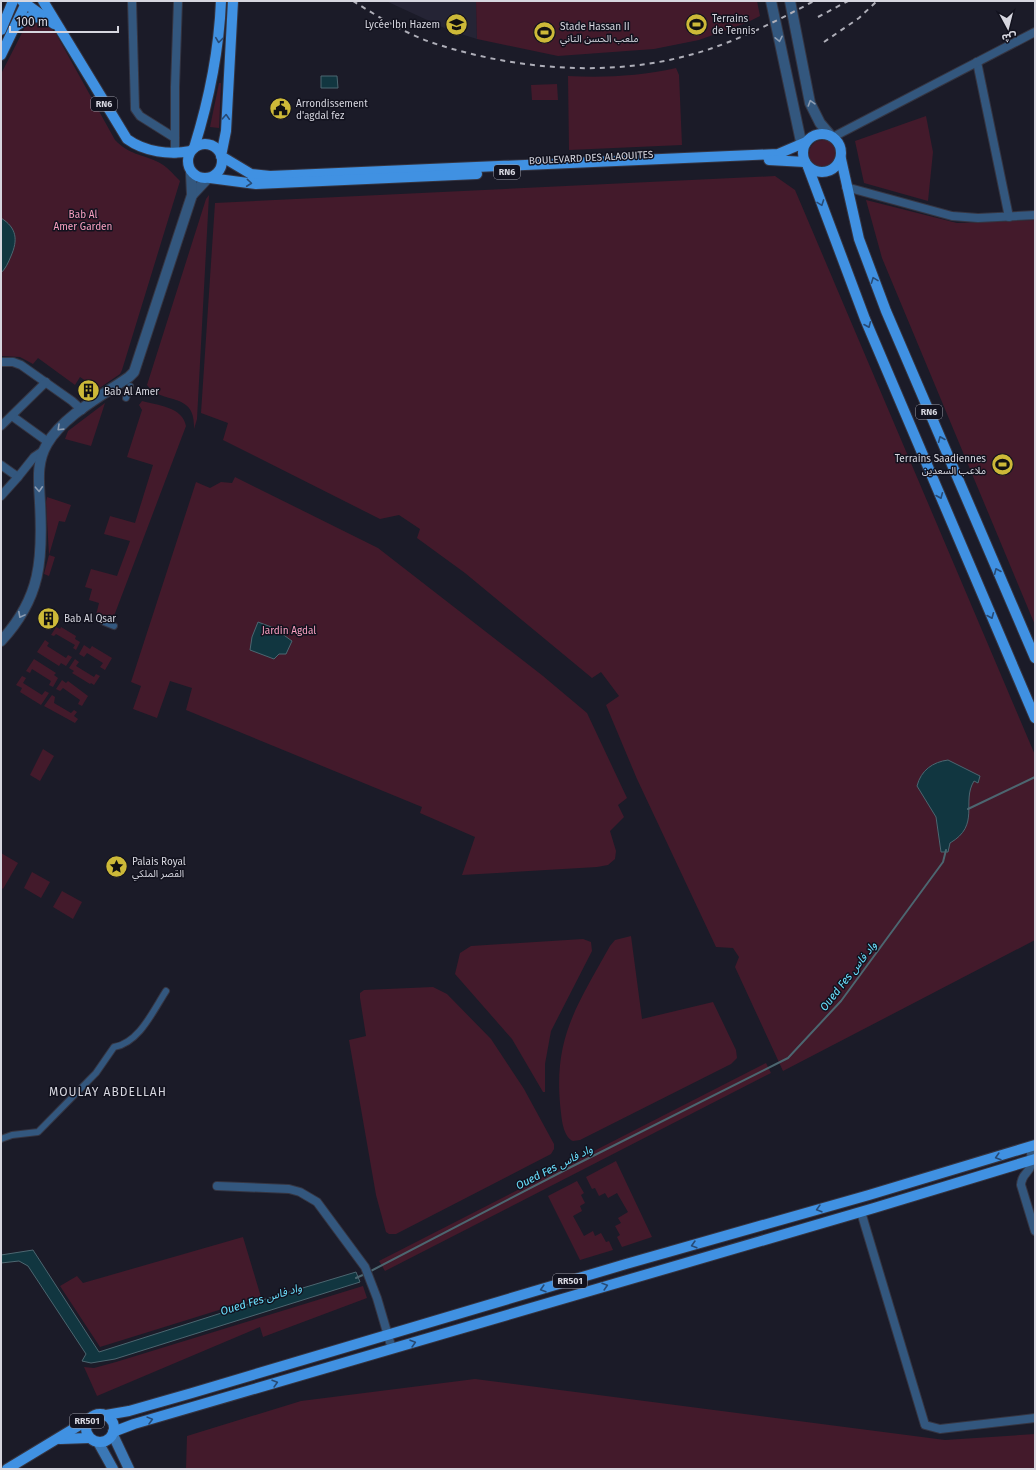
<svg xmlns="http://www.w3.org/2000/svg" width="1036" height="1470" viewBox="0 0 1036 1470" font-family="'Fira Sans','Noto Sans Arabic',sans-serif">
<style>
.built{fill:#252435}
.green{fill:#431a2b}
.water{fill:#113640;stroke:#4c6670}
.lines{fill:none;stroke-linecap:round;stroke-linejoin:round}
.stream{stroke:#4c6670;stroke-width:2}
.pedestrian-casing{stroke:#353542;stroke-width:8}
.minor-casing{stroke:#353542;stroke-width:10}
.tertiary-casing{stroke:#353542;stroke-width:12}
.secondary-casing{stroke:#353542;stroke-width:12}
.primary-casing{stroke:#353542;stroke-width:12}
.pedestrian{stroke:#33577e;stroke-width:6}
.minor{stroke:#33577e;stroke-width:8}
.tertiary{stroke:#33577e;stroke-width:10}
.secondary{stroke:#3b78b6;stroke-width:10}
.primary{stroke:#4091e2;stroke-width:10}
.rail{stroke:#aeaeb8;stroke-width:2;stroke-dasharray:5 5;stroke-linecap:butt}
.oneway{stroke:#8d9db3}
.oneway2{stroke:#274b76}
.labels{text-anchor:middle;stroke-width:3;stroke-linejoin:round;paint-order:stroke}
.shield{fill:#12121e;stroke:#9b9ba5;stroke-width:1}
.shield-label{font-size:9px;font-weight:bold;fill:#d6d6df}
.poi-label{font-size:10px;fill:#d6d6df;stroke:#12121e;text-anchor:start}
.street-label{font-size:10px;fill:#d6d6df;stroke:#12121e}
.park-label{font-size:10px;fill:#f9a0c1;stroke:#12121e}
.water-label{font-size:11px;font-style:italic;fill:#6be0fe;stroke:#12121e}
.quarter-label{font-size:12px;letter-spacing:1px;fill:#d6d6df;stroke:#12121e}
</style>
<rect width="100%" height="100%" fill="#1b1b28"/>
<polygon class="built" points="386,1 476,1 477,39 451,31"/>
<g class="green">
<polygon points="476,1 757,1 760,16 746,23 699,40 654,49 558,56 477,39"/>
<path d="M35,23L47,25L55,32L115,140C130,155 141,154 158,162C167,166 173,174 180,181L122,370L120,374L98,389L80,377L75,385L38,358L33,364L20,357L1,356V74L25,27Z"/>
<path d="M676,68L679,75L682,145L569,150L568,76C604,78 640,76 676,68Z"/>
<polygon points="219,83 221,83 219,128 210,127"/>
<polygon points="557,84 558,100 532,100 531,85"/>
<polygon points="926,116 933,152 928,201 864,183 855,141"/>
<circle cx="823" cy="154" r="14"/>
<polygon points="775,176 795,190 1035,755 1035,940 783,1071 735,967 739,957 733,948 716,947 637,779 606,705 619,696 601,672 592,678 465,573 417,538 420,529 399,515 380,519 223,440 228,423 201,413 215,203"/>
<path d="M209,195L197,419L194,429C196,390 162,406 147,385L206,199Z"/>
<polygon points="866,200 957,223 1035,220 1035,625 882,258"/>
<path d="M142,401C157,405 183,407 186,426L114,616L105,618L96,615L99,603L89,600L92,589L85,587L91,569L117,576L130,541L104,534L110,516L135,523L153,465L127,457L142,410L139,405Z"/>
<polygon points="105,403 91,446 65,439 68,431"/>
<polygon points="235,477 378,548 543,676 587,713 627,798 618,805 624,817 610,831 616,851 615,859 608,865 597,867 462,875 475,837 420,813 422,807 186,710 192,688 170,681 157,718 133,709 141,686 131,682 196,482 210,488 221,482 232,483"/>
<polygon points="47,497 71,505 65,522 59,521 49,555 55,557 49,576 44,574 49,555 46,502"/>
<polygon points="56,627 60,629 61,627 76,636 75,639 80,642 76,650 73,648 75,645 56,634 54,636 51,635"/>
<polygon points="45,640 49,643 47,646 66,658 68,655 72,657 66,666 61,663 59,666 37,652"/>
<polygon points="84,645 90,649 92,646 112,658 105,670 100,667 103,663 87,653 84,657 79,654"/>
<polygon points="34,659 56,673 54,675 58,678 53,687 49,685 51,681 32,669 30,673 26,671"/>
<polygon points="75,659 79,662 76,666 94,677 96,674 100,676 94,685 91,683 90,684 72,673 74,671 69,668"/>
<polygon points="22,676 26,678 23,683 42,695 45,691 49,693 41,705 20,692 22,688 16,685"/>
<polygon points="62,680 66,683 68,681 88,696 82,706 78,704 80,700 63,688 60,691 56,689"/>
<polygon points="52,695 55,697 54,703 71,713 74,710 77,712 74,716 78,719 75,723 44,706"/>
<polygon points="43,749 54,756 40,781 30,775"/>
<polygon points="1,853 18,863 3,889 1,887"/>
<polygon points="32,872 50,882 41,898 24,888"/>
<polygon points="62,891 82,902 73,919 53,907"/>
<path d="M631,936L642,1019L713,1002L736,1050L737,1058L731,1064L580,1140L573,1141C564,1137 562,1122 561,1113C552,1040 576,1007 610,946L615,940Z"/>
<polygon points="583,939 591,942 592,951 551,1031 545,1064 545,1092 543,1092 512,1039 455,974 460,953 471,946"/>
<polygon points="433,987 447,994 491,1039 524,1089 554,1144 554,1149 551,1154 396,1234 389,1234 386,1232 376,1195 349,1040 366,1036 360,998 360,993 364,990"/>
<polygon points="766,1063 771,1073 385,1271 379,1261"/>
<polygon points="616,1161 652,1237 622,1247 617,1237 620,1235 615,1226 621,1223 618,1218 628,1212 617,1193 608,1198 605,1193 599,1196 595,1188 592,1189 586,1177"/>
<polygon points="577,1181 584,1193 581,1195 585,1203 580,1206 582,1211 573,1216 584,1236 593,1231 595,1236 601,1233 606,1242 609,1241 613,1250 580,1260 548,1196"/>
<polygon points="243,1237 261,1297 100,1347 60,1286 77,1276 83,1283"/>
<polygon points="363,1286 367,1298 263,1337 260,1327 97,1396 84,1367 94,1368 116,1362"/>
<polygon points="475,1379 945,1440 1035,1434 1035,1469 186,1469 187,1436 301,1401"/>
</g>
<g class="water">
<polygon points="321,76 337,76 338,88 321,88"/>
<path d="M1,218C17,228 18,240 11,256C8,263 6,268 1,273Z"/>
<polygon points="258,622 274,628 292,641 286,654 279,654 274,659 250,650 252,637"/>
<path d="M948,760L980,776L978,783L974,781C961,802 981,825 950,843L948,852H941L936,817L917,786C921,770 933,762 948,760Z"/>
<polygon points="33,1250 99,1352 256,1302 356,1272 360,1282 115,1359 91,1363 82,1361 86,1354 28,1266 19,1261 1,1263 1,1255"/>
</g>
<g class="lines">
<g class="stream">
<polyline points="968,809 1035,777"/>
<polyline points="369,1272 571,1167 788,1058 841,1001 943,862 946,850"/>
<polyline points="356,1278 365,1274"/>
</g>
<defs>
<g id="pedestrian">
<polyline points="126,398 130,386"/>
<polyline points="104,622 114,626"/>
<path d="M1,1139L12,1135L38,1132L96,1073L114,1047C139,1043 153,1011 166,991"/>
</g>
<g id="minor">
<polyline points="132,1 135,109 140,116 175,138"/>
<polyline points="977,62 1009,217"/>
<polyline points="833,137 1035,32"/>
<polyline points="175,154 175,87 178,1"/>
<polyline points="846,187 952,216 978,218 1035,215"/>
<polyline points="1,362 13,362 21,365 72,401 82,410"/>
<polyline points="12,416 48,442"/>
<polyline points="1,426 46,382"/>
<polyline points="1,465 18,477 34,457 43,451"/>
<polyline points="1,496 18,477"/>
<path d="M1030,1147C1036,1177 1022,1168 1021,1185L1035,1231"/>
<polyline points="217,1186 289,1189 300,1192 317,1202 365,1267 377,1298 392,1349"/>
<polyline points="861,1212 925,1425 940,1429 1035,1418"/>
</g>
<g id="tertiary">
<polyline points="771,1 803,151"/>
<polyline points="790,1 810,103 820,123 831,136"/>
<polyline points="192,195 207,179"/>
<path d="M1,641C41,598 43,559 40,503C39,482 36,463 47,444C63,416 103,395 129,377L134,372L192,195L191,173"/>
</g>
<g id="secondary">
<polyline points="113,1435 129,1469"/>
<polyline points="98,1442 113,1469"/>
</g>
<g id="primary">
<polyline points="22,1 54,24"/>
<path d="M43,1L127,139C145,152 169,155 191,151"/>
<polyline points="233,1 226,131 221,156 251,174 270,176 778,154 806,142"/>
<polyline points="16,26 30,17 45,18"/>
<polyline points="1,30 13,1"/>
<polyline points="1,55 27,1"/>
<circle cx="822" cy="153" r="19"/>
<circle cx="205" cy="161" r="17"/>
<path d="M194,148C209,100 219,51 221,1"/>
<polyline points="841,159 859,239 886,311 1035,658"/>
<polyline points="769,160 805,162"/>
<polyline points="808,167 865,319 1035,718"/>
<polyline points="210,178 256,184 477,174"/>
<circle cx="100" cy="1428" r="14"/>
<polyline points="106,1415 129,1411 192,1393 626,1264 869,1195 1035,1145"/>
<polyline points="113,1432 134,1424 874,1208 1035,1159"/>
<polyline points="60,1439 89,1438"/>
<polyline points="7,1469 88,1420"/>
</g>
</defs>
<use href="#pedestrian" class="pedestrian-casing"/>
<use href="#minor" class="minor-casing"/>
<use href="#tertiary" class="tertiary-casing"/>
<use href="#secondary" class="secondary-casing"/>
<use href="#primary" class="primary-casing"/>
<use href="#pedestrian" class="pedestrian"/>
<use href="#minor" class="minor"/>
<use href="#tertiary" class="tertiary"/>
<use href="#secondary" class="secondary"/>
<use href="#primary" class="primary"/>
<g class="rail">
<path d="M353,1C377,16 403,32 430,42C508,68 598,77 678,58C726,47 771,24 814,1"/>
<polyline points="818,17 848,1"/>
<polyline points="824,42 859,18 877,1"/>
</g>
</g>
<defs><path id="oneway-chevron" d="M-2-3.5L2.5 0L-2 3.5" fill="none" stroke-width="1.6" stroke-linecap="round" stroke-linejoin="round"/></defs>
<g class="oneway">
<use href="#oneway-chevron" transform="translate(779 39) rotate(78)"/>
<use href="#oneway-chevron" transform="translate(811 103) rotate(-107)"/>
<use href="#oneway-chevron" transform="translate(60 428) rotate(136)"/>
<use href="#oneway-chevron" transform="translate(39 489) rotate(87)"/>
<use href="#oneway-chevron" transform="translate(21 615) rotate(118)"/>
</g>
<g class="oneway2">
<use href="#oneway-chevron" transform="translate(219 40) rotate(97)"/>
<use href="#oneway-chevron" transform="translate(226 117) rotate(-87)"/>
<use href="#oneway-chevron" transform="translate(249 183) rotate(6)"/>
<use href="#oneway-chevron" transform="translate(821 203) rotate(70)"/>
<use href="#oneway-chevron" transform="translate(874 280) rotate(-111)"/>
<use href="#oneway-chevron" transform="translate(868 325) rotate(67)"/>
<use href="#oneway-chevron" transform="translate(941 439) rotate(-113)"/>
<use href="#oneway-chevron" transform="translate(940 496) rotate(67)"/>
<use href="#oneway-chevron" transform="translate(997 571) rotate(-113)"/>
<use href="#oneway-chevron" transform="translate(991 616) rotate(67)"/>
<use href="#oneway-chevron" transform="translate(998 1157) rotate(163)"/>
<use href="#oneway-chevron" transform="translate(819 1209) rotate(164)"/>
<use href="#oneway-chevron" transform="translate(694 1245) rotate(164)"/>
<use href="#oneway-chevron" transform="translate(605 1286) rotate(-17)"/>
<use href="#oneway-chevron" transform="translate(543 1289) rotate(163)"/>
<use href="#oneway-chevron" transform="translate(413 1343) rotate(-16)"/>
<use href="#oneway-chevron" transform="translate(275 1383) rotate(-16)"/>
<use href="#oneway-chevron" transform="translate(150 1420) rotate(-15)"/>
</g>
<defs>
<symbol id="school-disc" viewBox="-11 -11 22 22"><circle r="9.5" fill="#cdb938" stroke="#12121e"/><path d="M0-5L7-2L0 1L-7-2ZM-4 1L0 2.5L4 1V4Q0 6-4 4Z" fill="#111"/></symbol>
<symbol id="stadium-disc" viewBox="-11 -11 22 22"><circle r="9.5" fill="#cdb938" stroke="#12121e"/><path d="M0-5a6.5 5 0 1 0 0 10a6.5 5 0 1 0 0-10ZM-3.5-1.8h7v3.6h-7Z" fill="#111"/></symbol>
<symbol id="civic-disc" viewBox="-11 -11 22 22"><circle r="9.5" fill="#cdb938" stroke="#12121e"/><path d="M-.6-6.5H3V-4.5H.6V-3L4-1V1h2V6H-6V1h2V-1L-.6-3ZM-1.2 2.5V6h2.4V2.5Z" fill="#111"/></symbol>
<symbol id="building-disc" viewBox="-11 -11 22 22"><circle r="9.5" fill="#cdb938" stroke="#12121e"/><path d="M-4-6H4V6H1V3H-1V6H-4ZM-2.5-4.3h1.7v1.8h-1.7ZM.8-4.3h1.7v1.8H.8ZM-2.5-1h1.7V.8h-1.7ZM.8-1h1.7V.8H.8Z" fill="#111"/></symbol>
<symbol id="sight-disc" viewBox="-11 -11 22 22"><circle r="9.5" fill="#cdb938" stroke="#12121e"/><path d="M0-6L1.8-2.2L6-1.7L2.9 1.2L3.7 5.4L0 3.3L-3.7 5.4L-2.9 1.2L-6-1.7L-1.8-2.2Z" fill="#111"/></symbol>
</defs>
<g fill-rule="evenodd">
<use href="#school-disc" x="444" y="12" width="25" height="25"/>
<use href="#stadium-disc" x="684" y="12" width="25" height="25"/>
<use href="#stadium-disc" x="532" y="20" width="25" height="25"/>
<use href="#civic-disc" x="268" y="96" width="25" height="25"/>
<use href="#building-disc" x="76" y="378" width="25" height="25"/>
<use href="#stadium-disc" x="990" y="452" width="25" height="25"/>
<use href="#building-disc" x="36" y="606" width="25" height="25"/>
<use href="#sight-disc" x="104" y="854" width="25" height="25"/>
</g>
<g class="labels">
<g class="shield">
<rect x="91" y="97" width="26" height="14" rx="3"/>
<rect x="494" y="165" width="26" height="14" rx="3"/>
<rect x="916" y="405" width="26" height="14" rx="3"/>
<rect x="553" y="1274" width="34" height="14" rx="3"/>
<rect x="70" y="1414" width="34" height="14" rx="3"/>
</g>
<g class="shield-label">
<text x="104" y="107">RN6</text>
<text x="507" y="175">RN6</text>
<text x="929" y="415">RN6</text>
<text x="570" y="1284">RR501</text>
<text x="87" y="1424">RR501</text>
</g>
<g class="poi-label">
<text x="712" y="22">Terrains<tspan x="712" dy="12">de Tennis</tspan></text>
<text x="440" y="28" text-anchor="end">Lycée Ibn Hazem</text>
<text x="560" y="30">Stade Hassan II<tspan x="560" dy="12">ملعب الحسن التاني</tspan></text>
<text x="296" y="107">Arrondissement<tspan x="296" dy="12">d'agdal fez</tspan></text>
<text x="104" y="395">Bab Al Amer</text>
<text x="986" y="462" text-anchor="end">Terrains Saadiennes<tspan x="986" dy="12">ملاعب السعدين</tspan></text>
<text x="64" y="622">Bab Al Qsar</text>
<text x="132" y="865">Palais Royal<tspan x="132" dy="12">القصر الملكي</tspan></text>
</g>
<g class="street-label">
<text transform="translate(591 157) rotate(-3)" y="4">BOULEVARD DES ALAOUITES</text>
</g>
<g class="park-label">
<text x="83" y="218">Bab Al<tspan x="83" dy="12">Amer Garden</tspan></text>
<text x="289" y="634">Jardin Agdal</text>
</g>
<g class="water-label">
<text transform="translate(848 976) rotate(-52)" y="4">Oued Fes واد فاس</text>
<text transform="translate(554 1167) rotate(-27)" y="4">Oued Fes واد فاس</text>
<text transform="translate(261 1299) rotate(-17)" y="4">Oued Fes واد فاس</text>
</g>
<g class="quarter-label">
<text x="108" y="1096">MOULAY ABDELLAH</text>
</g>
</g>
<rect width="1036" height="1470" fill="none" stroke="#d6d6df" stroke-width="4"/>
<g transform="translate(1008 28) rotate(173)" stroke="#12121e" stroke-width="3" paint-order="stroke">
<path d="M0-3L7 15L0 10L-7 15Z" fill="#d6d6df"/>
<text y="-6" font-size="11" font-weight="bold" text-anchor="middle" fill="#d6d6df">ش</text>
</g>
<path d="M10 26v6h108v-6" fill="none" stroke="#d6d6df" stroke-width="2"/>
<text x="16" y="26" font-size="12" fill="#d6d6df" stroke="#12121e" stroke-width="3" paint-order="stroke">100 m</text>
</svg>
